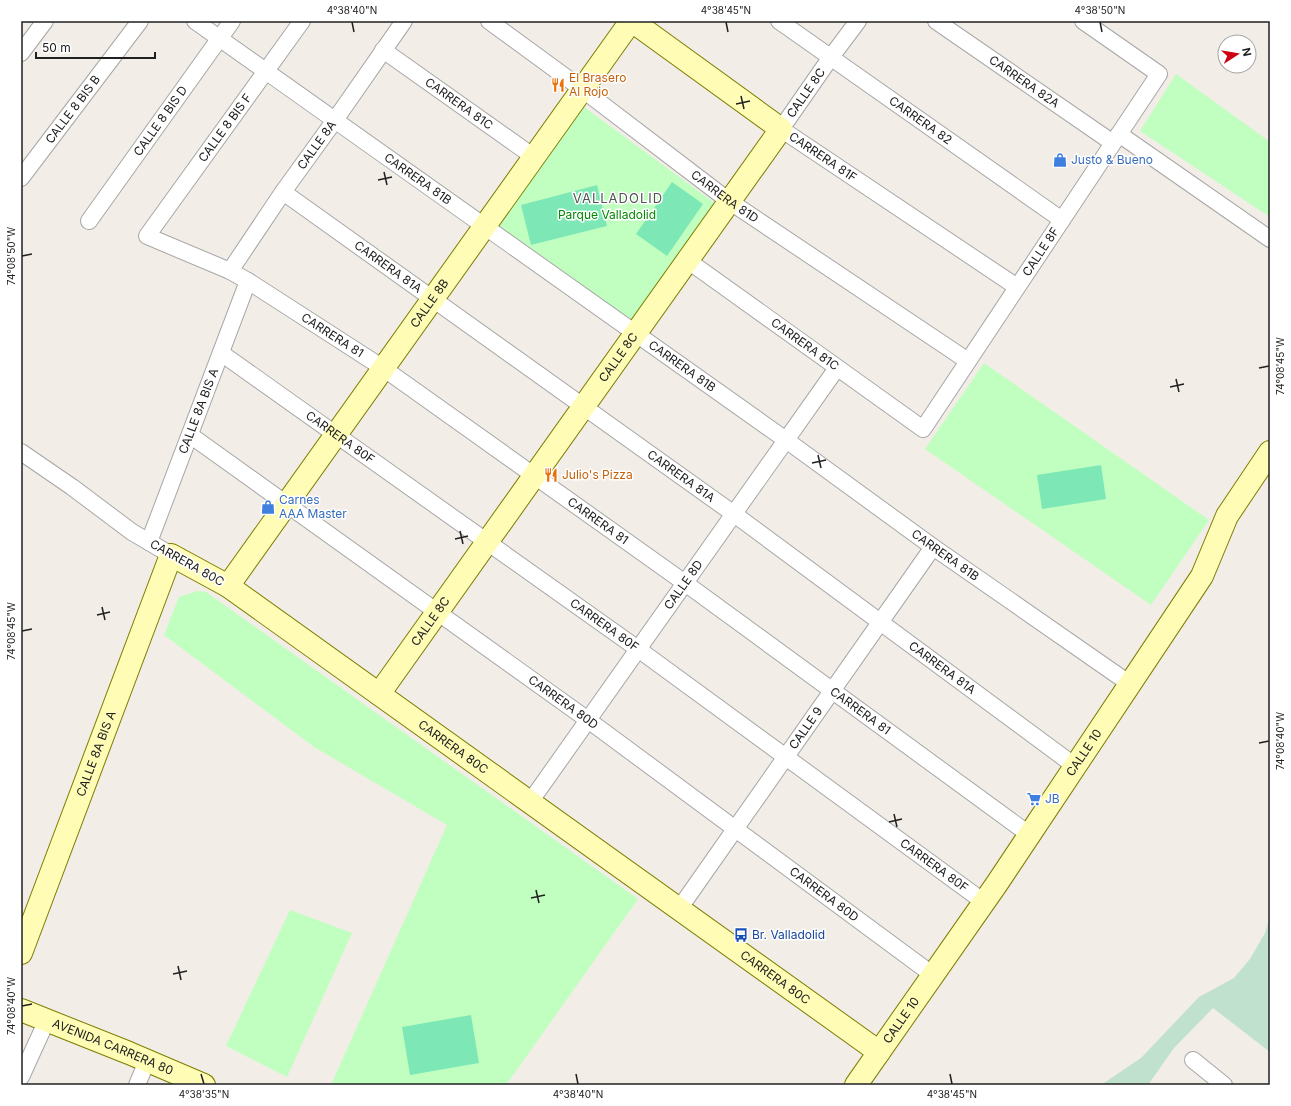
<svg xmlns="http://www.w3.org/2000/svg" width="1291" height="1106" viewBox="0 0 1291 1106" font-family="Inter,sans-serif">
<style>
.wetland{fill:#c1e1cf}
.park{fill:#c0ffc0}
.pitch{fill:#7de8b5}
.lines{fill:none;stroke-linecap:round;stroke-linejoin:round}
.street-casing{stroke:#a7a7a7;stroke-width:18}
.secondary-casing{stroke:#7c7e00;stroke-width:24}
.street{stroke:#fff;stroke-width:16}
.secondary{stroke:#fffcb6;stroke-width:22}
.ticks{fill:none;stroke:#202020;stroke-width:1.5}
.labels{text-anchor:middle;stroke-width:3;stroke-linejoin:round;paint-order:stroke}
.food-label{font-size:12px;fill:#c56008;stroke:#fff;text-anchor:start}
.street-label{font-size:12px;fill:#202020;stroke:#fff}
.shop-label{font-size:12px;fill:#366cbe;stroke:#fff;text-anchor:start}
.park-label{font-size:12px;fill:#038602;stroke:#fff}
.transit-label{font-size:12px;fill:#164399;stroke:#fff;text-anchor:start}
.neighbourhood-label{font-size:13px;letter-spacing:1px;fill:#535353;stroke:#fff}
.neatline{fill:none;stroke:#202020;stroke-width:1.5}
.ticks-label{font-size:10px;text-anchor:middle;fill:#202020}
</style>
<rect width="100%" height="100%" fill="#f2ede6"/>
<polygon class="wetland" points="1270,917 1270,1052 1213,1008 1174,1048 1148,1085 1101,1085 1141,1058 1199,997 1234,978 1250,959 1265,933"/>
<g class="park">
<polygon points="1176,74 1270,142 1270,217 1140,131"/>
<polygon points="584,107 716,204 629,323 497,226"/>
<polygon points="984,363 1209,520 1151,605 925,449"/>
<polygon points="197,591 206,592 638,899 506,1085 331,1085 447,825 314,747 164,635 179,597"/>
<polygon points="290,910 352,933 287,1077 226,1046"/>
</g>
<g class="pitch">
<polygon points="672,182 703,204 667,256 636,234"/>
<polygon points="597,185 607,226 531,245 521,205"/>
<polygon points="1101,465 1106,499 1042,509 1037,475"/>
<polygon points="471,1015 479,1063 410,1075 402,1027"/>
</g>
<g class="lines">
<defs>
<g id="street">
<path id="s1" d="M195,21L786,440L933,547L1130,684"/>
<path id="s2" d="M302,21L147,236L230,271L248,281L383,368L685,583L1030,835"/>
<path id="s3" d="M489,21L582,89L729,201L968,361"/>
<path id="s4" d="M779,21L1062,220"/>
<path id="s5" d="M858,21L831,57L781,129L1017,287"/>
<path id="s6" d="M936,21L1113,143"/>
<path id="s7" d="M383,50L534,157"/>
<polyline points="21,53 45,21"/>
<polyline points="1119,134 1270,239"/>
<path id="s8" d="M21,178L140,21"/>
<path id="s9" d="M283,192L734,514L1075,766"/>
<path id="s10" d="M89,221L232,21"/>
<path id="s11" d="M687,260L923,429L1159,74L1083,21"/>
<path id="s12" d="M230,271L283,192L335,120L404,21"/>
<path id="s13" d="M221,353L638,649L984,902"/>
<path id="s14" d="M190,435L588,720L933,975"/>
<polyline points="21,452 72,487 132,532 171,555"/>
<path id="s15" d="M149,542L248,281"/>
<path id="s16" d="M530,802L837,368"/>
<path id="s17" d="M679,909L933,547"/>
<polyline points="1193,1060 1224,1085"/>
<polyline points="21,1077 47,1020"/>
<polyline points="137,1085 147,1061"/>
</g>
<g id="secondary">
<path id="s18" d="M228,586L631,21"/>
<path id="s19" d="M379,694L781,129L632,21"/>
<path id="s20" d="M21,953L171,555L228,586L879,1052"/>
<path id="s21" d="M21,1010L129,1053L204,1085"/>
<path id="s22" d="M856,1085L996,885L1202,576L1227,516L1270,452"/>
</g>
</defs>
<use href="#street" class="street-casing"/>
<use href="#secondary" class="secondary-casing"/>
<use href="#street" class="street"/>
<use href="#secondary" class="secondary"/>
</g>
<path class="ticks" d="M352,22L354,32M726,22L728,32M1100,22L1102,32M741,96L744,109M736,104L750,101M384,172L387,185M378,180L392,177M22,256L32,254M1259,368L1269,366M1176,379L1179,392M1170,387L1184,384M818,455L821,468M812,463L826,460M460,531L463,544M455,539L468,536M102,607L105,620M97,615L110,612M22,631L32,629M1259,743L1269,741M894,814L897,827M889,822L902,819M536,890L539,903M531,898L545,895M178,966L181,980M173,974L187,971M22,1006L32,1004M201,1074L204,1084M576,1074L578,1084M950,1074L952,1084"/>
<defs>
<symbol id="restaurant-bare" viewBox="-9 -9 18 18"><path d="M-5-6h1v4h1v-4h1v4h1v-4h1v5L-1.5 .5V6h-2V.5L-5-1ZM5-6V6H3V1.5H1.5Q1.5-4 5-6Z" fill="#e8710a" stroke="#fff" stroke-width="2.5" paint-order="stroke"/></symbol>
<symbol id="shop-bare" viewBox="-9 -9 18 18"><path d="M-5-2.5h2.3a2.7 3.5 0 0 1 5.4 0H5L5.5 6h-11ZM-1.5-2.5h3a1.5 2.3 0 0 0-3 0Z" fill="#3f7fe0" stroke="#fff" stroke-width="2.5" paint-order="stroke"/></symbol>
<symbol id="supermarket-bare" viewBox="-9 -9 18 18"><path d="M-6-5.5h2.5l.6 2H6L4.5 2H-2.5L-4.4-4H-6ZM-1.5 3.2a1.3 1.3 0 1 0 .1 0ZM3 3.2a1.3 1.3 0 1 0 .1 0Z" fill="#3f7fe0" stroke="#fff" stroke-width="2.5" paint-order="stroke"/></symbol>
<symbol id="bus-bare" viewBox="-9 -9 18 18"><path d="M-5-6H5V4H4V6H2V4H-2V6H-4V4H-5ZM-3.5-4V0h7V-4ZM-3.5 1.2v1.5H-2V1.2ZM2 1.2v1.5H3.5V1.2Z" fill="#1a4fb4" stroke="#fff" stroke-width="2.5" paint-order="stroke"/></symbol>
</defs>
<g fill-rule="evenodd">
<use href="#restaurant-bare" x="548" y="75" width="20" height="20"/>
<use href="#shop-bare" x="1050" y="150" width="20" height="20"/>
<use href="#restaurant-bare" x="541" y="465" width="20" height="20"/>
<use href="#shop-bare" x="258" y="497" width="20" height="20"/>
<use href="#supermarket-bare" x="1024" y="789" width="20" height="20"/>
<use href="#bus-bare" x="731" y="925" width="20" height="20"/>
</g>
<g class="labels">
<g class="food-label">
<text x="569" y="82">El Brasero<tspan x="569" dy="14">Al Rojo</tspan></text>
<text x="562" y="479">Julio's Pizza</text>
</g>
<g class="street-label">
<text dy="4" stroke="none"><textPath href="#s6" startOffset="107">CARRERA 82A</textPath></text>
<text transform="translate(806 93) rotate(-55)" y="4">CALLE 8C</text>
<text dy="4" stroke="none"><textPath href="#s7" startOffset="93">CARRERA 81C</textPath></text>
<text dy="4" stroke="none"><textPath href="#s8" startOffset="86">CALLE 8 BIS B</textPath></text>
<text dy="4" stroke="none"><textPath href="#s4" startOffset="173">CARRERA 82</textPath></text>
<text dy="4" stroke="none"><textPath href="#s10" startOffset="123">CALLE 8 BIS D</textPath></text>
<text transform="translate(225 128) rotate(-54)" y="4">CALLE 8 BIS F</text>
<text dy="4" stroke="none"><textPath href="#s12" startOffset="153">CALLE 8A</textPath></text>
<text dy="4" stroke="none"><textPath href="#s5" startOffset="183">CARRERA 81F</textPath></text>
<text dy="4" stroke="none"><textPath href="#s1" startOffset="273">CARRERA 81B</textPath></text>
<text dy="4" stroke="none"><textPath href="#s3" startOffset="294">CARRERA 81D</textPath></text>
<text dy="4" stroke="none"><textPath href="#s11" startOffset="503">CALLE 8F</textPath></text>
<text dy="4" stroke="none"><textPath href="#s9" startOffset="129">CARRERA 81A</textPath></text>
<text dy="4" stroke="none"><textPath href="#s18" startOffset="347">CALLE 8B</textPath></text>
<text dy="4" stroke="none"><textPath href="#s2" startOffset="476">CARRERA 81</textPath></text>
<text dy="4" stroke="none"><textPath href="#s11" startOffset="145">CARRERA 81C</textPath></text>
<text dy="4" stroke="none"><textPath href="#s19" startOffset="413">CALLE 8C</textPath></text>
<text dy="4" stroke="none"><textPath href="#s1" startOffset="597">CARRERA 81B</textPath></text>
<text dy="4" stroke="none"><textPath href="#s15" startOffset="140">CALLE 8A BIS A</textPath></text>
<text dy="4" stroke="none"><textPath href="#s13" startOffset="146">CARRERA 80F</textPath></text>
<text dy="4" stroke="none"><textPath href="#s9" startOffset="489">CARRERA 81A</textPath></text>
<text dy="4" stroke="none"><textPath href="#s2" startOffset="800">CARRERA 81</textPath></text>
<text dy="4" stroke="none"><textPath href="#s1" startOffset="921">CARRERA 81B</textPath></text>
<text transform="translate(187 563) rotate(29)" y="4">CARRERA 80C</text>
<text dy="4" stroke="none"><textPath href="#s16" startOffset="266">CALLE 8D</textPath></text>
<text dy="4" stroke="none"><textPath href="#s19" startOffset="89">CALLE 8C</textPath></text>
<text dy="4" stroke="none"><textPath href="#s13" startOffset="470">CARRERA 80F</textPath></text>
<text dy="4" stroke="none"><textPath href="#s9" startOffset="813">CARRERA 81A</textPath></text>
<text dy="4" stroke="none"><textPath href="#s14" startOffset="459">CARRERA 80D</textPath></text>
<text dy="4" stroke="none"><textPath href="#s2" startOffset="1124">CARRERA 81</textPath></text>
<text dy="4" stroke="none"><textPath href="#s17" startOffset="221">CALLE 9</textPath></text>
<text dy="4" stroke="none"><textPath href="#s20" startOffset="767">CARRERA 80C</textPath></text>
<text dy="4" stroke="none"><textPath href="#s22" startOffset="403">CALLE 10</textPath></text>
<text dy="4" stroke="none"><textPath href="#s20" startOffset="213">CALLE 8A BIS A</textPath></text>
<text dy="4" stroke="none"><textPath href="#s13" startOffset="878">CARRERA 80F</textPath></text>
<text dy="4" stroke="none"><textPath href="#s14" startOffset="783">CARRERA 80D</textPath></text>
<text dy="4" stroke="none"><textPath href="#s20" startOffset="1163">CARRERA 80C</textPath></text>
<text dy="4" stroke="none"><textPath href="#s22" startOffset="79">CALLE 10</textPath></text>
<text dy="4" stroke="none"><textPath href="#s21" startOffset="99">AVENIDA CARRERA 80</textPath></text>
</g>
<g class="shop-label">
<text x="1071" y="164">Justo &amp; Bueno</text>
<text x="279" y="504">Carnes<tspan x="279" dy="14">AAA Master</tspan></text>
<text x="1045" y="803">JB</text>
</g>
<g class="park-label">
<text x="607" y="219">Parque Valladolid</text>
</g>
<g class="transit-label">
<text x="752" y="939">Br. Valladolid</text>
</g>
<g class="neighbourhood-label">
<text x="618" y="203">VALLADOLID</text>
</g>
</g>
<rect width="1291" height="1106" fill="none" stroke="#ffffff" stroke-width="44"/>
<g transform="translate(1237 54) rotate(78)"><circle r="19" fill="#ffffff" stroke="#a6a6a6"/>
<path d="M0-3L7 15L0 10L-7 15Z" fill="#d00013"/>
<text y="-6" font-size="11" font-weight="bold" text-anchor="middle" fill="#202020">N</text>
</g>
<path d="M36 52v6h119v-6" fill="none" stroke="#202020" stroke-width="2"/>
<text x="42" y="52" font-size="12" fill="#202020" stroke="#ffffff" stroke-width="3" paint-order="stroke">50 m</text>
<rect x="22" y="22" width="1247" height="1062" class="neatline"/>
<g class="ticks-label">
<text x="352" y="14">4°38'40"N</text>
<text x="726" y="14">4°38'45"N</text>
<text x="1100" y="14">4°38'50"N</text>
<text transform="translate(11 256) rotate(-90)" y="4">74°08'50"W</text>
<text transform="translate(1280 366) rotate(-90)" y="4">74°08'45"W</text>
<text transform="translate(11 631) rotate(-90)" y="4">74°08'45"W</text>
<text transform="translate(1280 741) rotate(-90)" y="4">74°08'40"W</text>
<text transform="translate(11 1006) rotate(-90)" y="4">74°08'40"W</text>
<text x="204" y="1098">4°38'35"N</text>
<text x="578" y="1098">4°38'40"N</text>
<text x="952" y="1098">4°38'45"N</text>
</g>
</svg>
